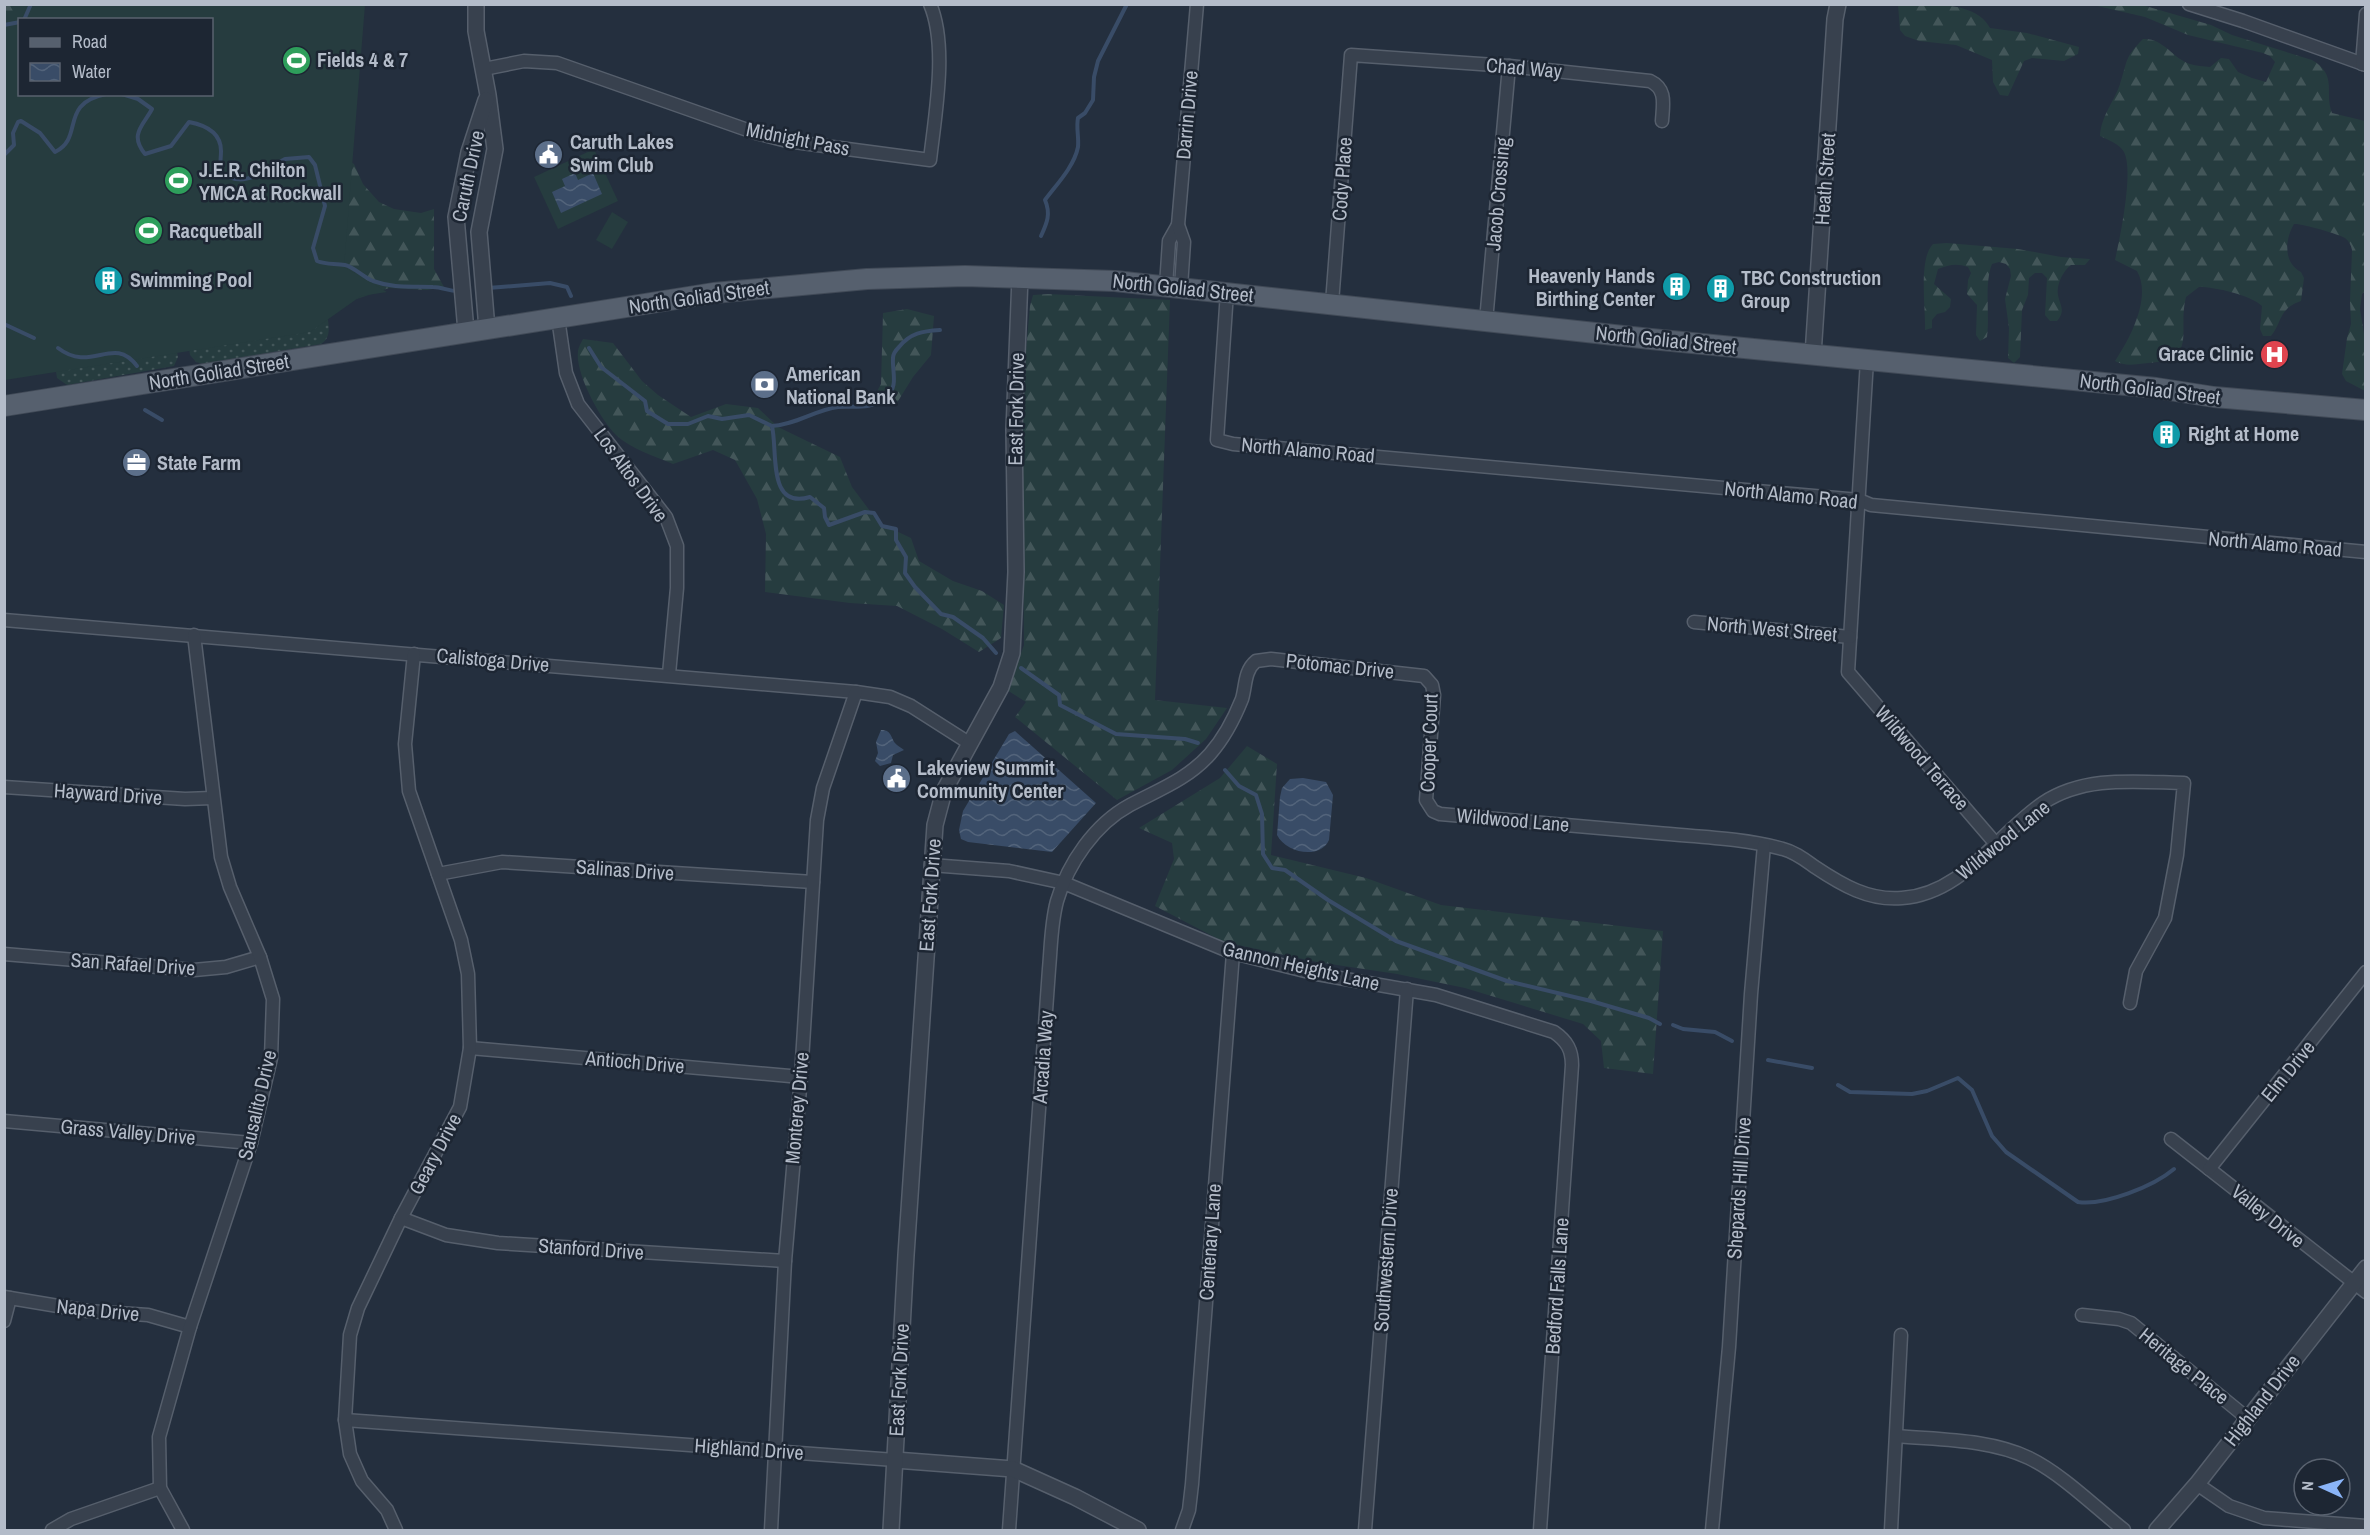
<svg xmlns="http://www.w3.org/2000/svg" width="2370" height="1535" viewBox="0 0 2370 1535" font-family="'Archivo Narrow',sans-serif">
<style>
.grass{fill:url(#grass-dots)}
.forest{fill:url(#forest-firs)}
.pitch{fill:#263c3f;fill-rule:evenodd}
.water{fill:url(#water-waves)}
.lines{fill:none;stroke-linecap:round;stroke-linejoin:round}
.stream{stroke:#394c67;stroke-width:4}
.minor-casing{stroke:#565f6c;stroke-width:15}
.tertiary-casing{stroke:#565f6c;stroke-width:18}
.primary-casing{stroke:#414a57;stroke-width:22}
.minor{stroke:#38414e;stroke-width:12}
.tertiary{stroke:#38414e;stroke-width:15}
.primary{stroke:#56606e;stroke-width:20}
.labels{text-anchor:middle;stroke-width:5;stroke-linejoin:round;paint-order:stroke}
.poi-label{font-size:20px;font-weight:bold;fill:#b4bcc9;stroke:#1d2633;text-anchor:start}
.street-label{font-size:20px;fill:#b4bcc9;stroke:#1d2633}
</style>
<defs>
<pattern id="grass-dots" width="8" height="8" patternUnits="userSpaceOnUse" patternTransform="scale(1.5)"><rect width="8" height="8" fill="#263c3f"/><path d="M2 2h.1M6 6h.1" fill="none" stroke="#435659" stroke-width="1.8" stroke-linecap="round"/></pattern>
<pattern id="forest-firs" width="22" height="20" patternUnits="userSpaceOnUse" patternTransform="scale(1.5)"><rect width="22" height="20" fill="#263c3f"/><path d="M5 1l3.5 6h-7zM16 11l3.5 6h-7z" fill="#435659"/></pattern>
<pattern id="water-waves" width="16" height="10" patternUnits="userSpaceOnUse" patternTransform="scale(1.5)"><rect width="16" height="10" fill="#394c67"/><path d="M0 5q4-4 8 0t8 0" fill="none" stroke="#53647b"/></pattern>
</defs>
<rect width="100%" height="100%" fill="#242f3e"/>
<g class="grass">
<path d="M326,307C327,320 334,336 321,344L203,364L196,362L190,355L187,334Z"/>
<polygon points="174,336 178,357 174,366 67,385 57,378 52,346"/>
</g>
<g class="forest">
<polygon points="5,5 62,5 20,20 5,52"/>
<path d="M1898,5C1925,4 1976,0 1990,28L2027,33L2079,47L2078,54L2064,61L2032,58L2024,61L2008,96L2000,95L1993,82L1992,60L1956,45L1919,41L1905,36L1900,30Z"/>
<path d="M2093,5H2142L2211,25L2232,35L2312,60C2338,75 2324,92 2332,113L2365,121L2366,290L2362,294L2360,309L2365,340V391L2346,381L2342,374L2347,338L2351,324L2350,301L2352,250C2351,245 2349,241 2345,238C2338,234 2301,223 2294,224C2285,239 2283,263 2301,272L2304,278L2301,301C2278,309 2283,321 2271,336H2263L2260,329L2262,306C2251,295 2215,287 2199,287L2186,297C2177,331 2199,360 2148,363C2137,364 2125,367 2115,361C2130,339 2152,297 2137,271L2115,260C2120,238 2134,171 2124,152C2120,144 2108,140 2100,136C2101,116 2114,102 2120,84C2128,60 2124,58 2143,39C2164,38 2172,58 2190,64C2196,66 2204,66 2210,67L2221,58L2229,59L2238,72L2252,78L2266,82L2275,62L2270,56L2263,53L2188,35L2145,17Z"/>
<polygon points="185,120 317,139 354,164 363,184 379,202 394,209 421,213 434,209 434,269 444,287 427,290 389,288 357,299 355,279"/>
<path d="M1947,243L2018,249L2061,257L2090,259L2085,265H2071C2063,271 2056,285 2058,295C2060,306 2066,310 2057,321H2050L2045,315L2047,278L2042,273H2035L2029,278L2028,295L2022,310L2020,357L2014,363L2008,358L2009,328L2005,299L2011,276L2010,269L2006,264L1999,262L1992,264C1984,284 1990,315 1987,337L1980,341L1976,335L1977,305L1967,294L1968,280L1971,273L1968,267C1956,263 1949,265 1938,269L1934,284L1951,299L1950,307L1945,312L1937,314L1932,320V328L1925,330C1926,309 1918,259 1933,244Z"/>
<polygon points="1048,294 1170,300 1155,700 1227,708 1206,739 1172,770 1117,800 1015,717 1026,702 1007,690 1024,645 1022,395 1030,306 1033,295"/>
<polygon points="907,309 934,316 931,355 913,377 895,406 876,393 881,384 883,313"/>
<path d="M583,339L613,343L642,381L658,395L691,417L726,404L758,408L778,427L840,457L852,487L879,523L911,538L919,561L953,581L982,591L1004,605L1001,638L979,652L942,629L897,606L850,603L765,592L766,534L757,499L735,460L713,450L673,464C654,456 631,449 616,435C601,421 575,373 578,352C578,348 581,343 583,339Z"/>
<polygon points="1247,746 1277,764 1271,855 1366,878 1441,905 1663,931 1653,1074 1604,1068 1601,1041 1583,1024 1465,988 1397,974 1317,962 1224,942 1155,906 1174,859 1172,843 1139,828 1220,778"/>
</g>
<g class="pitch">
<path d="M27,5H365L344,267L387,292L361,296L310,332L5,380V25L21,19ZM20,20H212V94H20Z"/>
<polygon points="594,149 618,201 558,229 534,177"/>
<polygon points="612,212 628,222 612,249 596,240"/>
</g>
<g class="water">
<polygon points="575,173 578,180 593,173 602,194 561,213 552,192 565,186 562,179"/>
<path d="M881,730C893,730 890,739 897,745C899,747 902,748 904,750L893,755L891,763L880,766L875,761L878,753L876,742Z"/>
<polygon points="1015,731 1096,803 1052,852 968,842 961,839 959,830 963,811 1009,734"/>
<path d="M1303,778L1326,782L1333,795L1329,840C1320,860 1286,853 1277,835L1280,797L1282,788L1290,779Z"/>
</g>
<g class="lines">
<g class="stream">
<polyline points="24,20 31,4"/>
<polyline points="4,25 20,22"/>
<path d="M122,94L138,99L152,109C143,126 129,134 145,154L171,146L189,122C205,125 221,132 221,151C221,160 219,165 222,174C235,181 243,181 258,175"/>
<path d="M4,155L14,145L13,133L18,122L21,121L40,133L55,152C85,137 58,104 106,94"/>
<path d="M267,169L285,159L309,157L315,165L325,206L313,248L317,261C327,265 335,263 345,265C354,267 363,277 373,281C396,289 410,286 433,287C443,287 450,292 460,291"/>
<path d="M1041,236C1047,223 1051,214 1045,200C1056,185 1074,167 1078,147C1079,137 1076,127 1078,118L1085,113L1093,100L1094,77L1098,61L1127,4"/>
<polyline points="488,288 550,283 567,287 571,296"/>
<polyline points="4,324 34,338"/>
<path d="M58,348C92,374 113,334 137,366"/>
<path d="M589,348L601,367L645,401L647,411L668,424H688L708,416L722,419L749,415L772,426C778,452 767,510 810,497L824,508L825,517L829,525L865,512L874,513L882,526L896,529V540L906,557L905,573L915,587L941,614L953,617L983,638L996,653"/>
<polyline points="145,410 162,420"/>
<path d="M772,426C795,425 815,410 838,407C855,406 872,410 886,397C899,386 892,373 893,358C893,354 896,350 899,347C910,333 923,331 940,330"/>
<polyline points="1021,668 1059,695 1060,705 1116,734 1185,739 1198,743"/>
<polyline points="1225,770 1239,786 1256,795 1262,814 1263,854 1272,868 1285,870 1328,900 1396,941 1507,981 1591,1001 1649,1018 1660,1024"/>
<polyline points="1673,1025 1683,1029 1715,1032 1732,1041"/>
<polyline points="1768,1060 1812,1068"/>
<path d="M1838,1085L1850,1092L1912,1094L1927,1091L1958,1078L1972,1090L1992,1136L2006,1152L2078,1202C2104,1206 2154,1186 2174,1169"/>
</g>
<defs>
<g id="minor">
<polyline points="2189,4 2243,21 2366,65"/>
<polyline points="2362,64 2366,14"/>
<path d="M484,69L524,61L557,63L756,133L787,141L930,160C935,115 948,46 930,4"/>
<polyline points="1166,286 1169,241 1178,225"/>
<polyline points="1181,287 1184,242 1178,225 1197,4"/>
<polyline points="1227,292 1217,440 1233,444 1859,500 1871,505 2366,552"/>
<path d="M1332,303L1351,55L1509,66L1650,81C1667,89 1663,104 1662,121"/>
<polyline points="558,318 566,373 578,404 666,517 677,546 677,588 669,674"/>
<polyline points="1486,321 1509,66"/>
<polyline points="1867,360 1848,672 1996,844"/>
<polyline points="4,620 856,692 890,697 911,706 969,743"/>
<polyline points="1694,622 1850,637"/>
<polyline points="4,787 185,799 212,798"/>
<path d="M931,865L1009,871L1064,883L1233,953L1317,974L1436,995L1554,1032C1567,1041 1572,1050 1572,1065L1540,1530"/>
<polyline points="438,874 502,862 813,882"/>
<polyline points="4,954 194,970 226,967 260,957"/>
<polyline points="470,1048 801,1077"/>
<polyline points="4,1121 251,1143"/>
<polyline points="2171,1139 2366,1292"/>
<polyline points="2209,1169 2366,972"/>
<polyline points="401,1218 446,1235 498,1243 785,1261"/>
<polyline points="4,1297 88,1311 148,1315 190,1327"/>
<polyline points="2082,1315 2119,1319 2131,1323 2247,1418"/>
<polyline points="4,1321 10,1298"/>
<polyline points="345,1420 895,1460"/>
<path d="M1897,1436C1940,1440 1989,1439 2029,1458C2062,1474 2095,1507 2124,1530"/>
<polyline points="2197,1484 2229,1506 2264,1518 2366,1526"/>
<polyline points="52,1530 71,1519 160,1488"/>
<polyline points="183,1530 160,1488 159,1437 190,1327 251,1143 271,1058 273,999 260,957 230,887 221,857 194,635"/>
<polyline points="396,1530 387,1510 362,1481 350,1454 345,1420 350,1335 358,1308 401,1218 460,1107 470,1048 468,974 461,940 409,791 405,744 414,654"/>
<polyline points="771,1530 785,1261 801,1077 817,820 823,788 856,692"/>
<path d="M1009,1530L1049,969C1051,947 1051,923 1057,901C1068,863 1095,824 1130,805C1158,790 1188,779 1210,754C1225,737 1234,719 1242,699C1246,686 1244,671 1256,661L1271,659L1424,676L1432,685L1434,695L1426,800L1433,811L1440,814C1512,820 1585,827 1657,833C1699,837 1743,838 1783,849C1795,852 1805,860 1815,867C1842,885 1869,901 1902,898C1963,894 1997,834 2043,803C2085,775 2137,782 2184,783L2177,855L2165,918L2136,971L2130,1003"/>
<polyline points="1182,1530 1189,1510 1192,1484 1233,953"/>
<polyline points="1365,1530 1407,989"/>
<polyline points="1712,1530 1729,1347 1751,994 1764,845"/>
<polyline points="1891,1530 1901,1335"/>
</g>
<g id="tertiary">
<polyline points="476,4 476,31 488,95 495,149 479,232 487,329"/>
<polyline points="466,331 456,217 469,152 486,100"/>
<polyline points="1813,355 1835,19 1838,4"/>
<polyline points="895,1460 1013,1469 1075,1497 1138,1530"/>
<polyline points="891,1530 906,1255 935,825 944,791 1001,687 1012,653 1016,572 1014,430 1020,277"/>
<polyline points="2157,1530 2197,1484 2366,1268"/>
</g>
<polyline id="primary" points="4,406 714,293 867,279 965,276 1115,281 1651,339 2156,388 2214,397 2366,410"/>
</defs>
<use href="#minor" class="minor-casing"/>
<use href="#tertiary" class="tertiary-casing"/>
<use href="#primary" class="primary-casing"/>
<use href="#minor" class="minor"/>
<use href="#tertiary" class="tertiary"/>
<use href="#primary" class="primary"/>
</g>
<defs>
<symbol id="stadium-disc" viewBox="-11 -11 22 22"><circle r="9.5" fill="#2e9e5b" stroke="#1d2633"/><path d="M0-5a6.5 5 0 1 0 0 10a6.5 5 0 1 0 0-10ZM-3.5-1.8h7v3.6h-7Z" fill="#fff"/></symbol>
<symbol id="civic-disc" viewBox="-11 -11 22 22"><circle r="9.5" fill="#5c6f8a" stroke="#1d2633"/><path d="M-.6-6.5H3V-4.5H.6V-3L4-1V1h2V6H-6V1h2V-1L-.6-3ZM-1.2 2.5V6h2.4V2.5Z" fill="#fff"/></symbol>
<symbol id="building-disc" viewBox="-11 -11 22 22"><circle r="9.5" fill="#0f9aa8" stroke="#1d2633"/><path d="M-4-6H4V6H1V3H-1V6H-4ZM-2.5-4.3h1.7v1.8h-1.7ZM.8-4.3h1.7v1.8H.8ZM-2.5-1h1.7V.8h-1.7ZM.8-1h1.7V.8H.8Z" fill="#fff"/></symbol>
<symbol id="hospital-disc" viewBox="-11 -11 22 22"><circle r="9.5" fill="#e0444e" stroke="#1d2633"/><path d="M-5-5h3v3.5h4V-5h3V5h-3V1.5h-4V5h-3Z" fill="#fff"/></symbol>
<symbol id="bank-disc" viewBox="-11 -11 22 22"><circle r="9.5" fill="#5c6f8a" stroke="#1d2633"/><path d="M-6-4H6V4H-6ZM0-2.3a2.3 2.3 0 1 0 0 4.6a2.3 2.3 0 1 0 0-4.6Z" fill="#fff"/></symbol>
<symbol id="office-disc" viewBox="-11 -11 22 22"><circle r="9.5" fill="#5c6f8a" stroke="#1d2633"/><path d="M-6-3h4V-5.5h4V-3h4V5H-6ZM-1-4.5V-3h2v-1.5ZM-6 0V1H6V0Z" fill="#fff"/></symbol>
</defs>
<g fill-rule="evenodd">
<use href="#stadium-disc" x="280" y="44" width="33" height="33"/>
<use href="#civic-disc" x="532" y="138" width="33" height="33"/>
<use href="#stadium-disc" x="162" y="164" width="33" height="33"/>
<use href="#stadium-disc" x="132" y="214" width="33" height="33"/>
<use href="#building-disc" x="92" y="264" width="33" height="33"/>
<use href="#building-disc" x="1660" y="270" width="33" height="33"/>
<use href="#building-disc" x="1704" y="272" width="33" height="33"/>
<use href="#hospital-disc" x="2258" y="338" width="33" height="33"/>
<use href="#bank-disc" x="748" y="368" width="33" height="33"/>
<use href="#building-disc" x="2150" y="418" width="33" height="33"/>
<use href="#office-disc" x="120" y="446" width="33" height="33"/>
<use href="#civic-disc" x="880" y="762" width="33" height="33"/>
</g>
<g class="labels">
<g class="poi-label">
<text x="317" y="67">Fields 4 &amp; 7</text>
<text x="570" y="149">Caruth Lakes<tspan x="570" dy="23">Swim Club</tspan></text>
<text x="199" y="177">J.E.R. Chilton<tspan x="199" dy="23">YMCA at Rockwall</tspan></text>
<text x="169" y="238">Racquetball</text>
<text x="1655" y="283" text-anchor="end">Heavenly Hands<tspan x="1655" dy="23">Birthing Center</tspan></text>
<text x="1741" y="285">TBC Construction<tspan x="1741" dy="23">Group</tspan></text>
<text x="130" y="287">Swimming Pool</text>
<text x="2254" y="361" text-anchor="end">Grace Clinic</text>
<text x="786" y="381">American<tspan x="786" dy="23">National Bank</tspan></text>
<text x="2188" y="441">Right at Home</text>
<text x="157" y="470">State Farm</text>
<text x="917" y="775">Lakeview Summit<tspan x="917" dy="23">Community Center</tspan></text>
</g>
<g class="street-label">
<text transform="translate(1524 68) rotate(5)" y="7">Chad Way</text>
<text transform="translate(1187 115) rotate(-85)" y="7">Darrin Drive</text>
<text transform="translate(798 139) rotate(11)" y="7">Midnight Pass</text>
<text transform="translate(468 176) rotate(-78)" y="7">Caruth Drive</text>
<text transform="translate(1342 179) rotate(-86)" y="7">Cody Place</text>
<text transform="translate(1825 179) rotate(-86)" y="7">Heath Street</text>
<text transform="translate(1498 194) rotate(-85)" y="7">Jacob Crossing</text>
<text transform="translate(1183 288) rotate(6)" y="7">North Goliad Street</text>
<text transform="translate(699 297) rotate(-8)" y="7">North Goliad Street</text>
<text transform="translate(1666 340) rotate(6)" y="7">North Goliad Street</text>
<text transform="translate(219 372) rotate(-9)" y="7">North Goliad Street</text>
<text transform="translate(2150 389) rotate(7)" y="7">North Goliad Street</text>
<text transform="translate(1016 409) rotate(-89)" y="7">East Fork Drive</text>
<text transform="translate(1308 450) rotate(5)" y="7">North Alamo Road</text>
<text transform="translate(631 475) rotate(54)" y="7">Los Altos Drive</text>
<text transform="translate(1791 495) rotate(6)" y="7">North Alamo Road</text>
<text transform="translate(2275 544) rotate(5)" y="7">North Alamo Road</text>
<text transform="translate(1772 629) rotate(5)" y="7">North West Street</text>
<text transform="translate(493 660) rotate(5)" y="7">Calistoga Drive</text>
<text transform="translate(1340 666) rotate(6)" y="7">Potomac Drive</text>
<text transform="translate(1429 743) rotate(-88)" y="7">Cooper Court</text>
<text transform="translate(1922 758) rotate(49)" y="7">Wildwood Terrace</text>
<text transform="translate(108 794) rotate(4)" y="7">Hayward Drive</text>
<text transform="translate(1513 820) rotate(5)" y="7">Wildwood Lane</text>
<text transform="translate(2003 840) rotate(-39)" y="7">Wildwood Lane</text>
<text transform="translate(625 870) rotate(4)" y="7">Salinas Drive</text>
<text transform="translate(930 895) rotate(-86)" y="7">East Fork Drive</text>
<text transform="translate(133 964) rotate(4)" y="7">San Rafael Drive</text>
<text transform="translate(1301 966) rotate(13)" y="7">Gannon Heights Lane</text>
<text transform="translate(1043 1057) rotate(-86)" y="7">Arcadia Way</text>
<text transform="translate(635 1062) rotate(5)" y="7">Antioch Drive</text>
<text transform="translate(2288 1071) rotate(-51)" y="7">Elm Drive</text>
<text transform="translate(257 1105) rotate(-77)" y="7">Sausalito Drive</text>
<text transform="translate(797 1108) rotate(-85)" y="7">Monterey Drive</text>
<text transform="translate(128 1132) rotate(5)" y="7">Grass Valley Drive</text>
<text transform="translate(435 1154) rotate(-62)" y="7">Geary Drive</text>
<text transform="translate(1739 1188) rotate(-86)" y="7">Shepards Hill Drive</text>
<text transform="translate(2268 1216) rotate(39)" y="7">Valley Drive</text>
<text transform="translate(1210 1242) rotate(-86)" y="7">Centenary Lane</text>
<text transform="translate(591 1249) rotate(4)" y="7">Stanford Drive</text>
<text transform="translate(1386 1260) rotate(-86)" y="7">Southwestern Drive</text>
<text transform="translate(1557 1286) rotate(-86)" y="7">Bedford Falls Lane</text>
<text transform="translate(98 1310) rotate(6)" y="7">Napa Drive</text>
<text transform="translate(2184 1366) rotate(39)" y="7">Heritage Place</text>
<text transform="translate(899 1380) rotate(-87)" y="7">East Fork Drive</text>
<text transform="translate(2262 1400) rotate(-52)" y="7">Highland Drive</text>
<text transform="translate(749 1449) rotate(4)" y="7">Highland Drive</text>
</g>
</g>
<rect width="2370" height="1535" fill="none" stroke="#b4bcc9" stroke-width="12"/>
<rect x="18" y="18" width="195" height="78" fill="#1d2633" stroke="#59626f" stroke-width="1.5"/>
<rect x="30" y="38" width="30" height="9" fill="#56606e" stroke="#59626f" stroke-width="1.5"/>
<text x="72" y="48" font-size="18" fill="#b4bcc9">Road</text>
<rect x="30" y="63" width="30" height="18" fill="url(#water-waves)" stroke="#59626f" stroke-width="1.5"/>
<text x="72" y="78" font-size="18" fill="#b4bcc9">Water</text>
<g transform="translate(2322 1487) rotate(274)"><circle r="28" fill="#1d2633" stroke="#59626f" stroke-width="1.5"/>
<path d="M0-4.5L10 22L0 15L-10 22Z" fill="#8ab4f8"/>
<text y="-9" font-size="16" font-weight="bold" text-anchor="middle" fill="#b4bcc9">N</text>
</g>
</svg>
